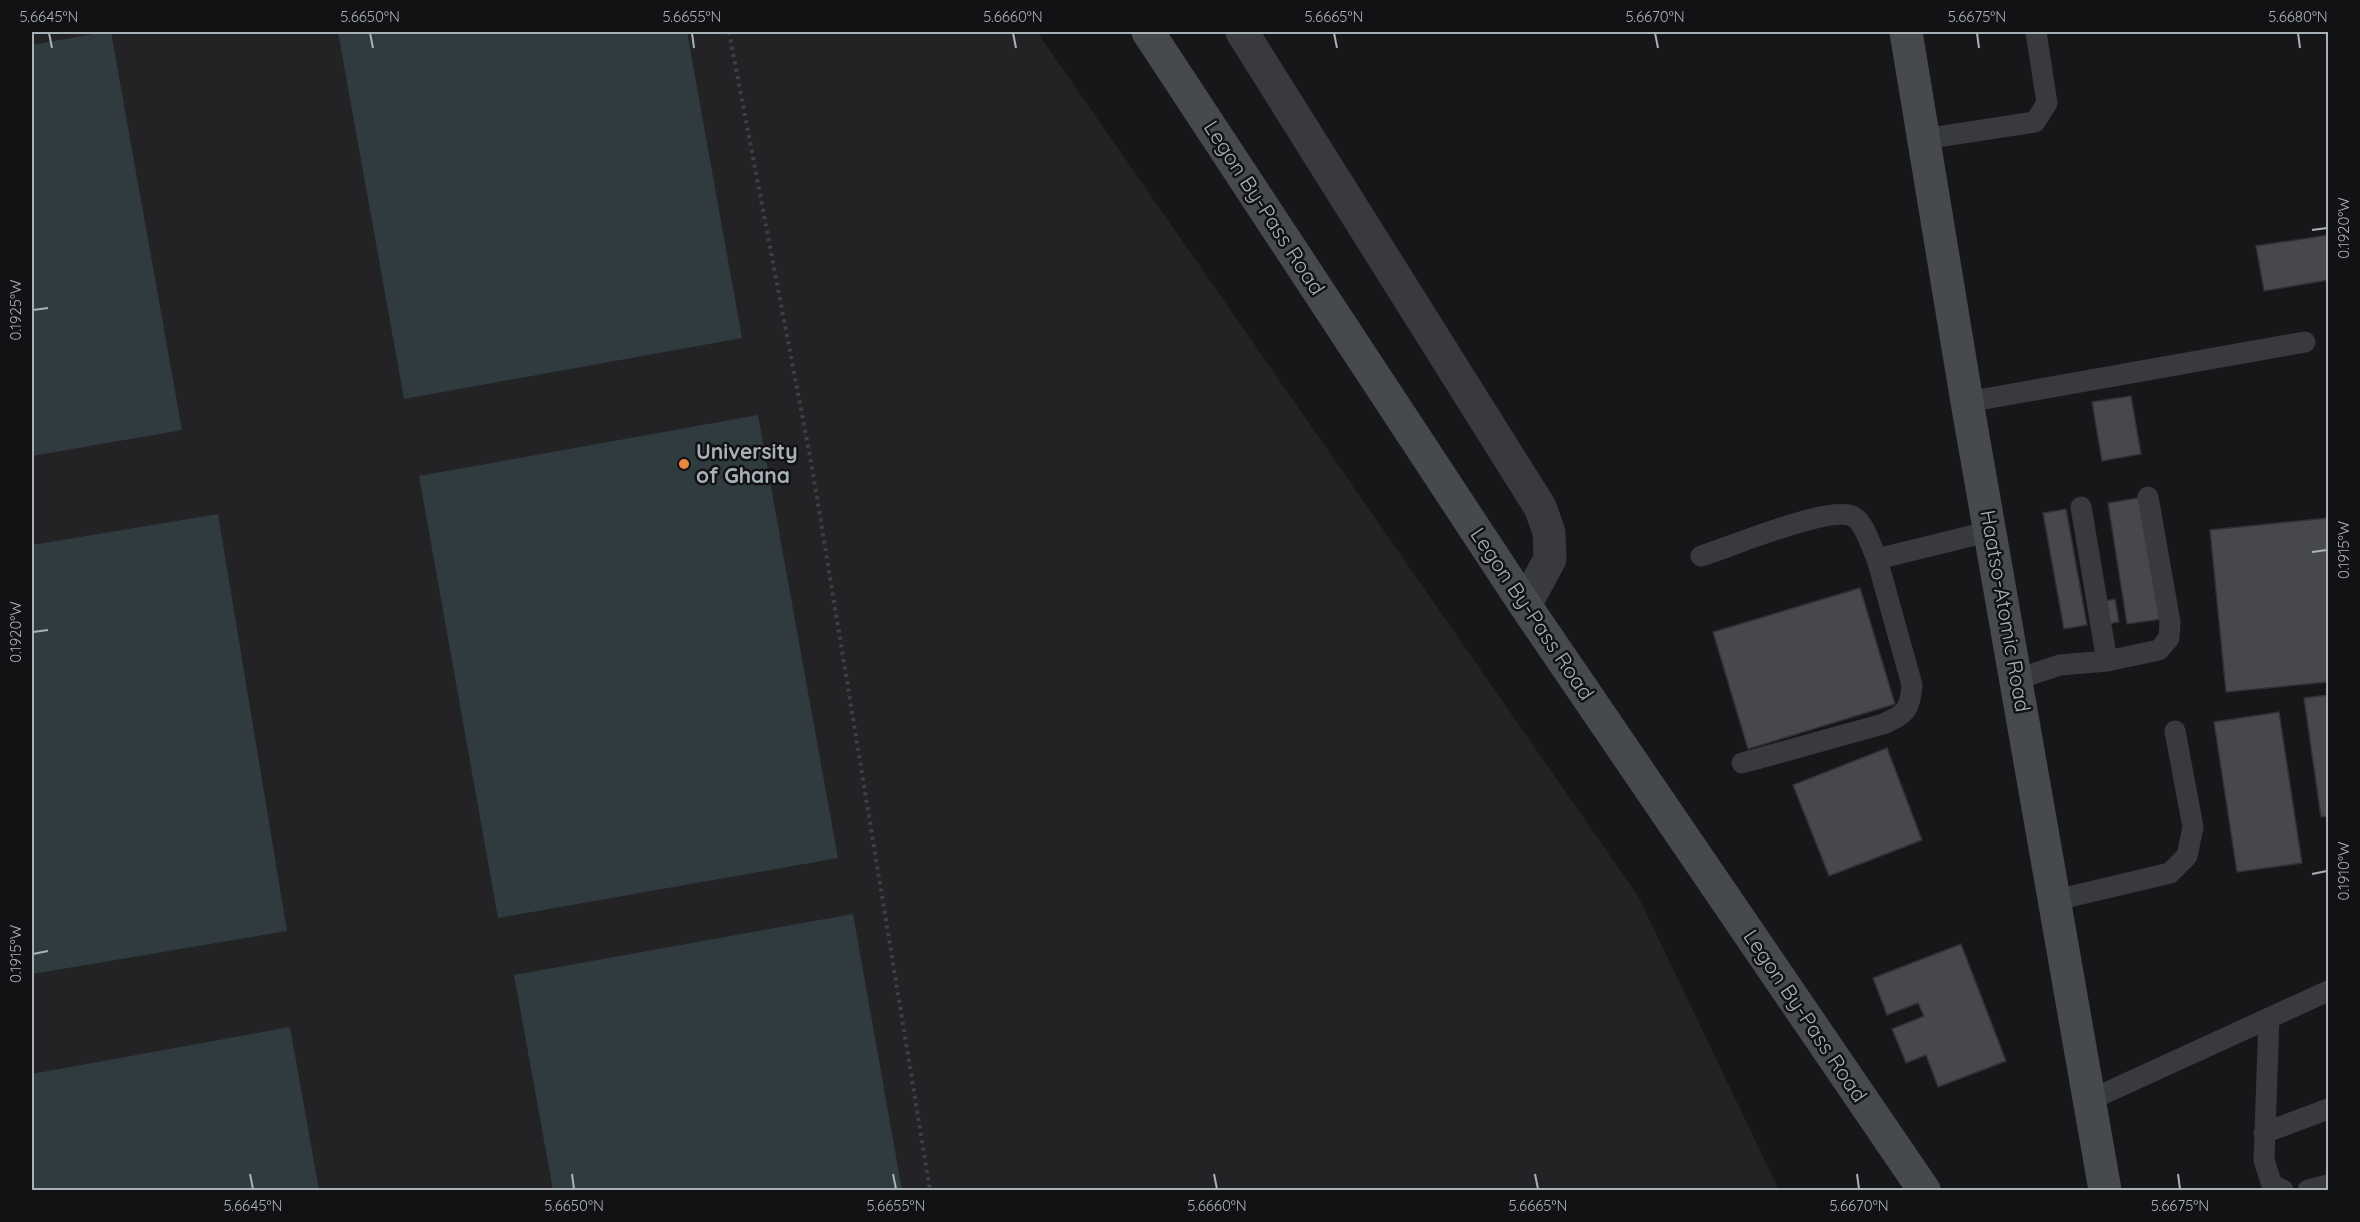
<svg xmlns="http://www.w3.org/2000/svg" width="2360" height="1222" viewBox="0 0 2360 1222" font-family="Quicksand,sans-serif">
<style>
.built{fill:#232326}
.water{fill:#2f3b3e}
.building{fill:#46484c;stroke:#313235;stroke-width:1.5}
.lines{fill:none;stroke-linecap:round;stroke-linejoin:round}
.path{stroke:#3e4144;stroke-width:4;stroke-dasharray:3 4.5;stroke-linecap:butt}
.lane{stroke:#383a3d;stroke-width:21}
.street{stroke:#383a3d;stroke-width:33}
.secondary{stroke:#464a4d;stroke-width:33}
.ticks{fill:none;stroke:#a9b1b8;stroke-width:2}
.poi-dot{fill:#eb863c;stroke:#121214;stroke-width:2}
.labels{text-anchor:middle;stroke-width:5;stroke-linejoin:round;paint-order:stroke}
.street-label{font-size:21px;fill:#a9b1b8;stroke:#121214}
.poi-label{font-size:21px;font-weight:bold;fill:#a9b1b8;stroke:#121214;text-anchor:start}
.neatline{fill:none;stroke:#a9b1b8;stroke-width:2}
.ticks-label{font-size:15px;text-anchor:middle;fill:#a9b1b8}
</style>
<rect width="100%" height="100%" fill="#171719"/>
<polygon class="built" points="32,32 1037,32 1638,896 1779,1190 32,1190"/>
<g class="water">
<polygon points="104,32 111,32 182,430 32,456 32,45"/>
<polygon points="338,32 687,32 742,338 404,399"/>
<polygon points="758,415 838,858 498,918 419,476"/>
<polygon points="218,514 287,931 32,974 32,545"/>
<polygon points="853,914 902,1190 553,1190 514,975"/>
<polygon points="290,1027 319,1190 32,1190 32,1074"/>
</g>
<g class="building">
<polygon points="2328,235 2328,280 2264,291 2256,246"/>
<polygon points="2131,396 2141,454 2102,461 2092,402"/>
<polygon points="2143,497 2162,619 2127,624 2108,503"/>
<polygon points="2066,509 2087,625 2064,629 2043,513"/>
<polygon points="2328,518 2328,682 2226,692 2210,530"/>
<polygon points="1860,588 1895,704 1748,749 1713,632"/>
<polygon points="2115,599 2119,622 2097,626 2093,603"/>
<polygon points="2328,695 2328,816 2321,817 2304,698"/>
<polygon points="2279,712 2302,863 2237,872 2214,722"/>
<polygon points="1887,748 1922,840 1829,876 1793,785"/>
<polygon points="1961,944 2006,1061 1938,1087 1926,1055 1906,1063 1892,1029 1924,1016 1918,1003 1887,1015 1873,978"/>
</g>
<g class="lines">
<polyline class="path" points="729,32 812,467 930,1190"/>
<g class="lane">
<polyline points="1924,139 2035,122 2047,103 2036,32"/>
<polyline points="1967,402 2305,342"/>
<polyline points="2081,507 2107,661"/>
<path d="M1701,556C1730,547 1827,506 1852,516C1865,522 1871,547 1877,559"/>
<polyline points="2017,679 2060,665 2107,661 2159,650 2169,638 2170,622 2148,497"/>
<path d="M1742,763L1883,724C1906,714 1910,710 1912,685L1877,559L1991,531"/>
<polyline points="2056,900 2170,873 2187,856 2193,827 2175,731"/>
<polyline points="2269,1018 2264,1160 2272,1185 2283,1190"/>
<polyline points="2088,1101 2328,991"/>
<polyline points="2264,1133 2328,1109"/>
<polyline points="2308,1190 2328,1185"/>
</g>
<polyline class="street" points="1242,32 1540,507 1549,532 1550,559 1525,605"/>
<g class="secondary">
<polyline points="1148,32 1525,605 1924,1190"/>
<polyline points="1906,32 1967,402 2105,1190"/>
</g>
</g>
<path class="ticks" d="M49,33L52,48M370,33L373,48M692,33L694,48M1013,33L1016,48M1334,33L1337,48M1655,33L1658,48M1977,33L1979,48M2298,33L2300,48M2312,230L2327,228M33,310L48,308M2312,552L2327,550M33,632L48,630M2312,874L2327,871M33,954L48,951M250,1174L253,1189M572,1174L574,1189M893,1174L896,1189M1214,1174L1217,1189M1535,1174L1538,1189M1857,1174L1859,1189M2178,1174L2180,1189"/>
<circle class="poi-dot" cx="684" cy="464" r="6"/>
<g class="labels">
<g class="street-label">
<text transform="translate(1264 208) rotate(57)" y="7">Legon By-Pass Road</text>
<text transform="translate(2005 611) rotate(80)" y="7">Haatso-Atomic Road</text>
<text transform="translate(1532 614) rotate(56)" y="7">Legon By-Pass Road</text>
<text transform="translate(1805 1016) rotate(56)" y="7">Legon By-Pass Road</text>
</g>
<g class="poi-label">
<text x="696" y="459">University<tspan x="696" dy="24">of Ghana</tspan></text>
</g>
</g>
<rect width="2360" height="1222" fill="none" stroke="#121214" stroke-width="66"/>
<rect x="33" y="33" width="2294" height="1156" class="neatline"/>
<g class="ticks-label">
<text x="49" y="22">5.6645°N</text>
<text x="370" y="22">5.6650°N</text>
<text x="692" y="22">5.6655°N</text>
<text x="1013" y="22">5.6660°N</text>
<text x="1334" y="22">5.6665°N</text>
<text x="1655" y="22">5.6670°N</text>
<text x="1977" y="22">5.6675°N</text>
<text x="2298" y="22">5.6680°N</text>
<text transform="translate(2344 228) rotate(-90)" y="5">0.1920°W</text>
<text transform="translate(16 310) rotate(-90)" y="5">0.1925°W</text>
<text transform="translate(2344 550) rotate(-90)" y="5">0.1915°W</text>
<text transform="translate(16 632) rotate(-90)" y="5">0.1920°W</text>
<text transform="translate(2344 871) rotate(-90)" y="5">0.1910°W</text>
<text transform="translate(16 954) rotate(-90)" y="5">0.1915°W</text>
<text x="253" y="1211">5.6645°N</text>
<text x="574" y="1211">5.6650°N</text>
<text x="896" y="1211">5.6655°N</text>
<text x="1217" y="1211">5.6660°N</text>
<text x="1538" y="1211">5.6665°N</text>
<text x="1859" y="1211">5.6670°N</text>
<text x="2180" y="1211">5.6675°N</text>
</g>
</svg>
